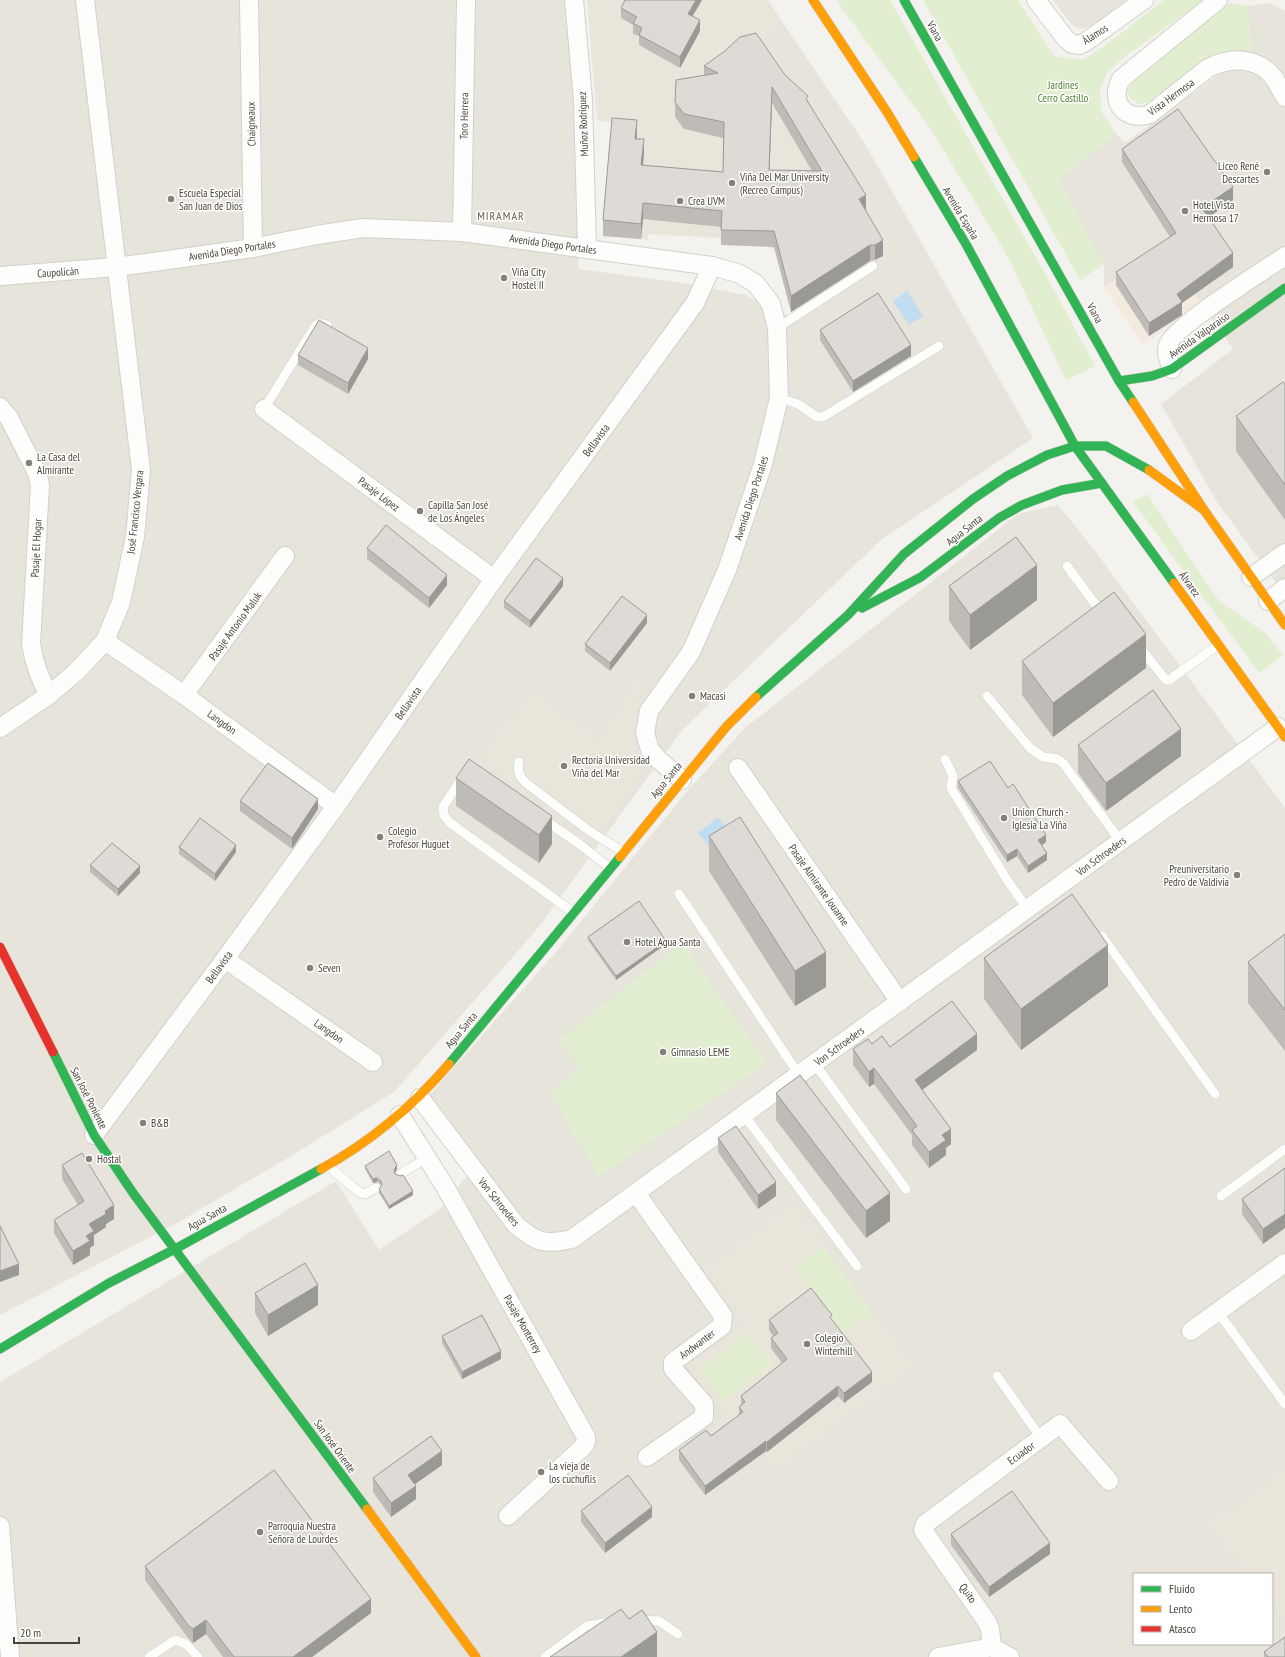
<svg xmlns="http://www.w3.org/2000/svg" width="1285" height="1657" viewBox="0 0 1285 1657" font-family="'PT Sans Narrow',sans-serif">
<style>
.residential{fill:#e7e4dc;fill-rule:evenodd}
.commercial{fill:#f3ebdf}
.education{fill:#eae5da}
.green{fill:#e1eecf}
.water{fill:#c0ddf1}
.lines{fill:none;stroke-linecap:round;stroke-linejoin:round}
.lane-casing{stroke:#d2d0cb;stroke-width:10}
.street-casing{stroke:#d2d0cb;stroke-width:20}
.fast-casing{stroke:#d3cfc5;stroke-width:10}
.slow-casing{stroke:#d3cfc5;stroke-width:10}
.jam-casing{stroke:#d3cfc5;stroke-width:10}
.lane{stroke:#fdfdfc;stroke-width:9}
.street{stroke:#fdfdfc;stroke-width:18}
.fast{stroke:#30b455;stroke-width:9}
.slow{stroke:#ff9f0a;stroke-width:9}
.jam{stroke:#e5322d;stroke-width:9}
.wall{fill:#bfbcb8;fill-rule:evenodd}
.shaded-wall{fill:#9b9996}
.building{fill:#dedbd6;stroke:#9b9996;fill-rule:evenodd}
.poi-dot{fill:#868178;stroke:#fff;stroke-width:1.5}
.labels{text-anchor:middle;stroke-width:3;stroke-linejoin:round;paint-order:stroke}
.street-label{font-size:11px;fill:#4b4439;stroke:#fff}
.park-label{font-size:11px;fill:#4a7f2a;stroke:#fff}
.poi-label{font-size:11px;fill:#4b4439;stroke:#fff;text-anchor:start}
.neighbourhood-label{font-size:12px;letter-spacing:1px;fill:#6e6250;stroke:#fff}
</style>
<rect width="100%" height="100%" fill="#f4f2ee"/>
<g class="residential">
<polygon points="0,0 587,0 569,5 581,130 578,269 677,282 745,295 789,316 896,248 794,82 758,36 783,23 865,144 1033,438 881,540 682,730 538,928 394,1092 291,1156 177,1223 0,1315"/>
<polygon points="1053,0 1127,0 1092,26 1084,29 1078,28 1072,25"/>
<polygon points="1270,3 1285,11 1285,595 1217,502 1161,404 1233,349 1164,250 1104,287 1104,264 1058,180 1116,134 1125,143 1219,74 1251,53 1248,6"/>
<path d="M1058,505L1092,547L1285,808V1657H0V1382L336,1181L379,1250L441,1208L477,1163L425,1100L556,952L688,790L746,727L1018,514ZM1134,1574H1272V1644H1134Z"/>
</g>
<polygon class="commercial" points="1164,250 1202,304 1143,345 1104,287"/>
<g class="education">
<polygon points="587,0 768,0 783,23 758,36 794,82 896,248 791,312 775,250 768,247 721,245 721,238 648,234 648,240 603,236 612,123 597,120"/>
<polygon points="638,684 642,684 637,703 634,740 635,757 639,774 594,843 481,758 534,692 598,741"/>
<polygon points="794,1206 913,1367 771,1470 688,1370 689,1366 747,1323 706,1271"/>
<polygon points="1285,1471 1285,1617 1272,1601 1272,1574 1250,1574 1211,1525"/>
</g>
<g class="green">
<polygon points="836,0 890,0 1046,275 1095,366 1066,380 1008,257 932,131"/>
<polygon points="923,0 1018,0 1054,56 1083,60 1107,44 1164,0 1203,0 1122,59 1107,73 1100,90 1101,111 1116,134 1058,180 1104,264 1080,280"/>
<polygon points="1229,3 1248,6 1251,53 1193,72 1152,100 1140,105 1130,98 1127,90 1135,80"/>
<polygon points="1147,494 1219,601 1264,632 1283,655 1259,673 1133,502"/>
<polygon points="682,943 767,1063 599,1177 550,1093 579,1068 559,1040"/>
<polygon points="824,1247 872,1313 843,1334 795,1268"/>
<polygon points="748,1332 773,1363 724,1401 700,1369"/>
</g>
<g class="water">
<polygon points="907,291 923,316 909,325 893,301"/>
<polygon points="718,817 729,831 710,847 698,833"/>
</g>
<g class="lines">
<defs>
<g id="lane">
<polyline points="777,328 873,266"/>
<polyline points="779,398 798,404 817,417 823,417 939,346"/>
<polyline points="264,409 315,326 319,323 327,325"/>
<polyline points="1067,566 1095,604 1107,608"/>
<polyline points="1138,645 1166,680 1169,680 1218,645"/>
<polyline points="987,696 1030,748 1043,757 1057,759 1063,763 1121,842"/>
<polyline points="945,759 953,776 951,788 1009,883 1028,909"/>
<path d="M519,762C517,771 519,777 526,783L588,830L623,852"/>
<polyline points="462,778 443,807 444,815 449,822 574,913"/>
<polyline points="543,819 578,843 610,868"/>
<polyline points="679,894 799,1075"/>
<polyline points="1102,936 1215,1094"/>
<polyline points="815,1064 906,1189"/>
<polyline points="744,1115 857,1266"/>
<polyline points="328,1166 359,1192 365,1194 376,1188"/>
<polyline points="400,1174 427,1158"/>
<polyline points="1221,1196 1285,1149"/>
<polyline points="1218,1312 1285,1404"/>
<polyline points="997,1376 1041,1438"/>
<polyline points="638,1620 659,1621 678,1634"/>
<polyline points="149,1657 175,1640 186,1644 198,1657"/>
<polyline points="545,1657 587,1626 611,1622"/>
</g>
<g id="street">
<polyline points="249,0 253,248"/>
<polyline points="574,0 583,100 587,249"/>
<polyline points="1036,0 1066,39 1072,44 1080,45 1087,41 1144,0"/>
<path d="M1218,0L1121,79C1109,102 1125,122 1150,114L1208,68C1230,57 1257,56 1274,78C1278,84 1281,91 1285,97"/>
<polyline points="462,232 466,0"/>
<polyline points="0,276 116,267 161,261 253,248 317,235 363,228 462,232 712,266 740,274 756,284 771,304 777,328 779,398 763,464 727,570 691,652 649,711 645,733 650,750 659,760 682,780"/>
<path d="M1172,369C1169,361 1165,353 1168,345C1173,327 1265,270 1285,256"/>
<path d="M0,407L9,418L37,473L40,485L31,644C34,662 40,680 49,695"/>
<polyline points="264,409 494,579"/>
<polyline points="1251,577 1285,553"/>
<polyline points="1268,601 1285,588"/>
<polyline points="105,641 184,695 336,806"/>
<polyline points="184,695 285,556"/>
<polyline points="0,728 49,695 76,672 105,641 121,602 135,537 141,470 85,0"/>
<polyline points="738,768 900,1002"/>
<polyline points="225,959 373,1062"/>
<path d="M420,1098L516,1225C537,1243 545,1245 572,1239L1278,727"/>
<polyline points="400,1115 444,1185 586,1437 586,1442 583,1447 508,1516"/>
<polyline points="94,1135 225,959 336,806 494,579 695,303 712,266"/>
<polyline points="636,1193 723,1316 722,1326 673,1362 673,1369 704,1404 704,1417 647,1457"/>
<polyline points="1191,1331 1285,1263"/>
<polyline points="0,1526 10,1657"/>
<polyline points="992,1647 990,1629 987,1622 925,1533 923,1530 925,1524 1060,1424 1109,1481"/>
<polyline points="992,1647 1010,1657"/>
<polyline points="938,1657 992,1647"/>
</g>
<g id="fast">
<polyline points="904,0 1119,381 1133,402"/>
<polyline points="914,157 967,246 1075,446 1174,583"/>
<polyline points="1119,381 1152,376 1172,369 1285,288"/>
<polyline points="862,608 921,577 999,518 1022,505 1062,490 1102,483"/>
<polyline points="756,697 848,615 904,554 973,499 1007,476 1047,455 1075,446 1106,446 1149,470"/>
<polyline points="53,1052 94,1135 133,1193 367,1509"/>
<polyline points="449,1064 620,857"/>
<polyline points="0,1349 109,1283 175,1249 321,1169"/>
</g>
<g id="slow">
<polyline points="813,0 887,112 914,157"/>
<polyline points="1133,402 1204,510 1285,625"/>
<polyline points="1149,470 1204,510"/>
<polyline points="1174,583 1285,737"/>
<polyline points="620,857 726,727 756,697"/>
<path d="M321,1169C370,1142 413,1106 449,1064"/>
<polyline points="367,1509 476,1657"/>
</g>
<polyline id="jam" points="0,947 53,1052"/>
</defs>
<use href="#lane" class="lane-casing"/>
<use href="#street" class="street-casing"/>
<use href="#fast" class="fast-casing"/>
<use href="#slow" class="slow-casing"/>
<use href="#jam" class="jam-casing"/>
<use href="#lane" class="lane"/>
<use href="#street" class="street"/>
<use href="#fast" class="fast"/>
<use href="#slow" class="slow"/>
<use href="#jam" class="jam"/>
</g>
<g class="wall">
<polygon points="621,8 693,16 700,31 680,68 639,45 639,36 633,34 633,25 621,18"/>
<path d="M704,66L785,75L808,101L866,211L883,256L875,260L870,261L791,312L774,247L721,245V227L643,219L641,239L603,236V220L637,136L636,139L644,155L643,165L723,172V138L684,129L675,117V102L704,75ZM772,103L812,171L769,170Z"/>
<polygon points="1122,149 1233,200 1208,217 1233,267 1182,303 1182,315 1149,336 1116,285 1116,272 1170,237 1122,162"/>
<polygon points="820,330 911,356 853,392 820,340"/>
<polygon points="298,355 368,359 348,394 298,365"/>
<polygon points="1285,384 1285,520 1236,451 1236,416"/>
<polygon points="367,548 447,585 429,608 367,559"/>
<polygon points="563,586 530,628 504,608 504,601"/>
<polygon points="949,586 1037,600 970,650 949,621"/>
<polygon points="647,623 610,671 585,651 585,644"/>
<polygon points="1022,661 1146,668 1053,737 1022,695"/>
<polygon points="1078,745 1181,756 1106,811 1078,773"/>
<polygon points="456,778 552,844 539,863 456,806"/>
<polygon points="958,781 1046,842 1042,845 1047,860 1028,873 1017,856 1007,862 958,788"/>
<polygon points="240,801 318,809 292,849 240,811"/>
<polygon points="709,836 826,987 795,1006 709,871"/>
<polygon points="179,847 236,852 215,881 179,854"/>
<polygon points="90,865 140,873 118,896 90,872"/>
<polygon points="1285,934 1285,1051 1248,1003 1248,962"/>
<polygon points="588,937 666,944 616,980 588,940"/>
<polygon points="984,958 1108,986 1021,1050 984,999"/>
<polygon points="872,1044 890,1047 977,1050 922,1090 951,1144 946,1148 946,1155 929,1168 912,1145 912,1135 874,1084 869,1087 853,1065 853,1049"/>
<polygon points="776,1093 890,1221 866,1238 776,1120"/>
<polygon points="718,1138 776,1196 758,1209 718,1152"/>
<polygon points="62,1165 114,1219 106,1224 106,1227 94,1235 94,1245 90,1248 90,1255 73,1265 54,1233 54,1220 78,1205 62,1179"/>
<polygon points="365,1166 397,1169 395,1173 395,1174 413,1195 389,1209 379,1193 379,1189 381,1186 381,1185 377,1182 373,1183 365,1169"/>
<polygon points="1285,1168 1263,1244 1242,1214 1242,1199"/>
<polygon points="255,1293 318,1305 268,1336 255,1313"/>
<polygon points="769,1320 832,1320 872,1382 844,1403 838,1396 767,1452 766,1451 705,1495 679,1460 679,1450 711,1436 739,1416 739,1407 741,1405 741,1396 782,1363 771,1348 771,1338 773,1336 769,1330"/>
<polygon points="442,1336 501,1359 462,1379 442,1343"/>
<polygon points="442,1465 415,1484 416,1499 391,1517 373,1492 373,1478"/>
<polygon points="581,1511 652,1517 605,1553 581,1522"/>
<polygon points="951,1534 1050,1554 989,1597 951,1545"/>
<polygon points="145,1566 371,1613 312,1657 223,1657 206,1634 193,1643 188,1638 145,1580"/>
<polygon points="1264,1652 1285,1657 1264,1657"/>
</g>
<g class="shaded-wall">
<polygon points="696,0 702,0 688,24 688,14"/>
<polygon points="700,20 700,31 680,68 680,57"/>
<polygon points="772,87 772,103 769,186 769,170"/>
<polygon points="637,120 637,136 635,154 635,139"/>
<polygon points="644,139 644,155 641,180 641,165"/>
<polygon points="1233,187 1233,200 1202,222 1202,208"/>
<polygon points="866,195 866,211 859,199"/>
<polygon points="643,203 643,219 641,239 641,224"/>
<polygon points="883,240 883,256 875,260 875,245"/>
<polygon points="870,245 870,261 791,312 791,296"/>
<polygon points="1233,253 1233,267 1182,303 1182,315 1149,336 1149,323 1177,294"/>
<polygon points="911,345 911,356 853,392 853,381"/>
<polygon points="368,348 368,359 348,394 348,383"/>
<polygon points="1037,565 1037,600 970,650 970,615"/>
<polygon points="447,575 447,585 429,608 429,598"/>
<polygon points="563,578 563,586 530,628 530,621"/>
<polygon points="647,615 647,623 610,671 610,663"/>
<polygon points="1146,634 1146,668 1053,737 1053,703"/>
<polygon points="1181,729 1181,756 1106,811 1106,783"/>
<polygon points="318,799 318,809 292,849 292,838"/>
<polygon points="552,816 552,844 539,863 539,835"/>
<polygon points="1046,835 1046,842 1038,848 1038,840"/>
<polygon points="236,845 236,852 215,881 215,874"/>
<polygon points="1017,849 1017,856 1007,862 1007,855"/>
<polygon points="1047,853 1047,860 1028,873 1028,866"/>
<polygon points="140,866 140,873 118,896 118,889"/>
<polygon points="666,941 666,944 616,980 616,976"/>
<polygon points="1108,945 1108,986 1021,1050 1021,1009"/>
<polygon points="826,952 826,987 795,1006 795,971"/>
<polygon points="977,1034 977,1050 915,1095 915,1080"/>
<polygon points="874,1068 874,1084 869,1087 869,1072"/>
<polygon points="951,1129 951,1144 946,1148 946,1155 929,1168 929,1152 942,1135"/>
<polygon points="397,1165 397,1169 394,1174 394,1170"/>
<polygon points="377,1178 377,1182 373,1183 373,1179"/>
<polygon points="776,1182 776,1196 758,1209 758,1195"/>
<polygon points="413,1191 413,1195 389,1209 389,1206"/>
<polygon points="890,1193 890,1221 866,1238 866,1211"/>
<polygon points="114,1205 114,1219 106,1224 106,1227 94,1235 94,1245 90,1248 90,1255 73,1265 73,1251 86,1236 89,1224 105,1211"/>
<polygon points="1285,1214 1285,1228 1263,1244 1263,1229"/>
<polygon points="19,1264 19,1275 0,1282 0,1271"/>
<polygon points="318,1285 318,1305 268,1336 268,1315"/>
<polygon points="501,1351 501,1359 462,1379 462,1372"/>
<polygon points="872,1372 872,1382 844,1403 844,1393"/>
<polygon points="838,1386 838,1396 767,1452 767,1442"/>
<polygon points="766,1441 766,1451 705,1495 705,1486"/>
<polygon points="442,1451 442,1465 408,1489 408,1475"/>
<polygon points="416,1486 416,1499 391,1517 391,1503"/>
<polygon points="652,1507 652,1517 605,1553 605,1543"/>
<polygon points="1050,1543 1050,1554 989,1597 989,1587"/>
<polygon points="371,1599 371,1613 312,1657 293,1657"/>
<polygon points="206,1620 206,1634 193,1643 193,1629"/>
<polygon points="657,1632 657,1657 621,1657"/>
</g>
<g class="building">
<polygon points="625,0 696,0 688,14 700,20 680,57 639,35 642,28 633,23 637,17 621,8"/>
<path d="M756,33L785,75L808,96L806,99L866,195L859,199L883,240L875,245H870L791,296L774,231L721,230L722,211L643,203L641,224L603,220L612,118L637,120L635,139H644L641,165L723,172L724,122L684,114L675,102L676,80L718,73L704,66L725,51L740,37ZM772,87L822,171L769,170Z"/>
<polygon points="1178,109 1233,187 1202,208 1233,253 1177,294 1182,302 1149,323 1116,272 1176,233 1122,149"/>
<polygon points="878,293 911,345 853,381 820,330"/>
<polygon points="319,320 368,348 348,383 298,355"/>
<polygon points="1283,382 1285,384 1285,485 1236,416"/>
<polygon points="386,525 447,575 429,598 367,548"/>
<polygon points="1016,537 1037,565 970,615 949,586"/>
<polygon points="536,558 563,578 530,621 504,601"/>
<polygon points="1114,592 1146,634 1053,703 1022,661"/>
<polygon points="622,596 647,615 610,663 585,644"/>
<polygon points="1153,690 1181,729 1106,783 1078,745"/>
<polygon points="469,759 552,816 539,835 456,778"/>
<polygon points="990,761 1008,788 1013,784 1046,835 1038,840 1047,853 1028,866 1017,849 1007,855 958,781"/>
<polygon points="268,763 318,799 292,838 240,801"/>
<polygon points="740,817 826,952 795,971 709,836"/>
<polygon points="200,818 236,845 215,874 179,847"/>
<polygon points="112,843 140,866 118,889 90,865"/>
<polygon points="1072,894 1108,945 1021,1009 984,958"/>
<polygon points="639,901 666,941 616,976 588,937"/>
<polygon points="1285,934 1285,1010 1248,962"/>
<polygon points="952,1001 977,1034 915,1080 951,1129 942,1135 946,1140 929,1152 912,1130 917,1126 874,1068 869,1072 853,1049 868,1039 872,1044 882,1036 890,1047"/>
<polygon points="800,1075 890,1193 866,1211 776,1093"/>
<polygon points="736,1126 776,1182 758,1195 718,1138"/>
<polygon points="389,1151 397,1165 394,1170 395,1174 400,1176 403,1175 413,1191 389,1206 379,1189 382,1185 381,1181 377,1178 373,1179 365,1166"/>
<polygon points="82,1153 114,1205 105,1211 106,1214 89,1224 94,1231 86,1236 90,1241 73,1251 54,1220 84,1201 62,1165"/>
<polygon points="1285,1168 1285,1214 1263,1229 1242,1199"/>
<polygon points="0,1226 19,1264 0,1271"/>
<polygon points="305,1263 318,1285 268,1315 255,1293"/>
<polygon points="811,1288 832,1315 830,1317 872,1372 844,1393 838,1386 767,1442 766,1441 705,1486 679,1450 706,1430 711,1436 743,1412 739,1407 745,1402 741,1396 787,1359 771,1338 778,1333 769,1320"/>
<polygon points="482,1315 501,1351 462,1372 442,1336"/>
<polygon points="431,1436 442,1451 408,1475 416,1486 391,1503 373,1478"/>
<polygon points="274,1470 371,1599 293,1657 234,1657 206,1620 193,1629 188,1625 145,1566"/>
<polygon points="628,1475 652,1507 605,1543 581,1511"/>
<polygon points="1012,1491 1050,1543 989,1587 951,1534"/>
<polygon points="621,1609 629,1619 642,1610 657,1632 621,1657 550,1657"/>
<polygon points="1285,1637 1285,1657 1268,1657 1264,1652"/>
</g>
<g class="poi-dot">
<circle cx="1267" cy="172" r="4"/>
<circle cx="732" cy="183" r="4"/>
<circle cx="171" cy="199" r="4"/>
<circle cx="680" cy="201" r="4"/>
<circle cx="1185" cy="211" r="4"/>
<circle cx="504" cy="278" r="4"/>
<circle cx="29" cy="463" r="4"/>
<circle cx="420" cy="511" r="4"/>
<circle cx="692" cy="696" r="4"/>
<circle cx="564" cy="766" r="4"/>
<circle cx="1004" cy="818" r="4"/>
<circle cx="380" cy="837" r="4"/>
<circle cx="1237" cy="875" r="4"/>
<circle cx="627" cy="942" r="4"/>
<circle cx="310" cy="968" r="4"/>
<circle cx="663" cy="1052" r="4"/>
<circle cx="143" cy="1123" r="4"/>
<circle cx="89" cy="1159" r="4"/>
<circle cx="807" cy="1344" r="4"/>
<circle cx="541" cy="1472" r="4"/>
<circle cx="260" cy="1532" r="4"/>
</g>
<g class="labels">
<g class="street-label">
<text transform="translate(935 31) rotate(61)" y="4">Viana</text>
<text transform="translate(1095 34) rotate(-33)" y="4">Álamos</text>
<text transform="translate(1171 97) rotate(-36)" y="4">Vista Hermosa</text>
<text transform="translate(464 116) rotate(-89)" y="4">Toro Herrera</text>
<text transform="translate(251 124) rotate(-91)" y="4">Chaigneaux</text>
<text transform="translate(583 124) rotate(-92)" y="4">Muñoz Rodríguez</text>
<text transform="translate(961 213) rotate(59)" y="4">Avenida España</text>
<text transform="translate(553 244) rotate(8)" y="4">Avenida Diego Portales</text>
<text transform="translate(232 250) rotate(-9)" y="4">Avenida Diego Portales</text>
<text transform="translate(58 272) rotate(-4)" y="4">Caupolicán</text>
<text transform="translate(1095 313) rotate(61)" y="4">Viana</text>
<text transform="translate(1199 335) rotate(-35)" y="4">Avenida Valparaíso</text>
<text transform="translate(596 440) rotate(-54)" y="4">Bellavista</text>
<text transform="translate(379 494) rotate(37)" y="4">Pasaje López</text>
<text transform="translate(751 498) rotate(-72)" y="4">Avenida Diego Portales</text>
<text transform="translate(135 512) rotate(-84)" y="4">José Francisco Vergara</text>
<text transform="translate(964 530) rotate(-38)" y="4">Agua Santa</text>
<text transform="translate(36 548) rotate(-87)" y="4">Pasaje El Hogar</text>
<text transform="translate(1190 584) rotate(54)" y="4">Álvarez</text>
<text transform="translate(235 626) rotate(-54)" y="4">Pasaje Antonio Maluk</text>
<text transform="translate(408 703) rotate(-55)" y="4">Bellavista</text>
<text transform="translate(222 722) rotate(36)" y="4">Langdon</text>
<text transform="translate(666 780) rotate(-51)" y="4">Agua Santa</text>
<text transform="translate(1101 856) rotate(-36)" y="4">Von Schroeders</text>
<text transform="translate(819 885) rotate(55)" y="4">Pasaje Almirante Jouanne</text>
<text transform="translate(219 967) rotate(-54)" y="4">Bellavista</text>
<text transform="translate(461 1030) rotate(-50)" y="4">Agua Santa</text>
<text transform="translate(329 1031) rotate(35)" y="4">Langdon</text>
<text transform="translate(839 1046) rotate(-36)" y="4">Von Schroeders</text>
<text transform="translate(89 1098) rotate(63)" y="4">San José Poniente</text>
<text transform="translate(499 1202) rotate(51)" y="4">Von Schroeders</text>
<text transform="translate(207 1217) rotate(-29)" y="4">Agua Santa</text>
<text transform="translate(523 1324) rotate(60)" y="4">Pasaje Monterrey</text>
<text transform="translate(697 1344) rotate(-37)" y="4">Andwanter</text>
<text transform="translate(335 1446) rotate(54)" y="4">San José Oriente</text>
<text transform="translate(1021 1453) rotate(-36)" y="4">Ecuador</text>
<text transform="translate(968 1593) rotate(54)" y="4">Quito</text>
</g>
<g class="park-label">
<text x="1063" y="89">Jardines<tspan x="1063" dy="13">Cerro Castillo</tspan></text>
</g>
<g class="poi-label">
<text x="1259" y="170" text-anchor="end">Liceo René<tspan x="1259" dy="13">Descartes</tspan></text>
<text x="740" y="181">Viña Del Mar University<tspan x="740" dy="13">(Recreo Campus)</tspan></text>
<text x="179" y="197">Escuela Especial<tspan x="179" dy="13">San Juan de Dios</tspan></text>
<text x="688" y="205">Crea UVM</text>
<text x="1193" y="209">Hotel Vista<tspan x="1193" dy="13">Hermosa 17</tspan></text>
<text x="512" y="276">Viña City<tspan x="512" dy="13">Hostel II</tspan></text>
<text x="37" y="461">La Casa del<tspan x="37" dy="13">Almirante</tspan></text>
<text x="428" y="509">Capilla San José<tspan x="428" dy="13">de Los Ángeles</tspan></text>
<text x="700" y="700">Macasi</text>
<text x="572" y="764">Rectoría Universidad<tspan x="572" dy="13">Viña del Mar</tspan></text>
<text x="1012" y="816">Union Church -<tspan x="1012" dy="13">Iglesia La Viña</tspan></text>
<text x="388" y="835">Colegio<tspan x="388" dy="13">Profesor Huguet</tspan></text>
<text x="1229" y="873" text-anchor="end">Preuniversitario<tspan x="1229" dy="13">Pedro de Valdivia</tspan></text>
<text x="635" y="946">Hotel Agua Santa</text>
<text x="318" y="972">Seven</text>
<text x="671" y="1056">Gimnasio LEME</text>
<text x="151" y="1127">B&amp;B</text>
<text x="97" y="1163">Hostal</text>
<text x="815" y="1342">Colegio<tspan x="815" dy="13">Winterhill</tspan></text>
<text x="549" y="1470">La vieja de<tspan x="549" dy="13">los cuchuflis</tspan></text>
<text x="268" y="1530">Parroquia Nuestra<tspan x="268" dy="13">Señora de Lourdes</tspan></text>
</g>
<g class="neighbourhood-label">
<text x="501" y="220">MIRAMAR</text>
</g>
</g>
<rect x="1133" y="1573" width="140" height="72" fill="#ffffff" stroke="#b7b4b0"/>
<rect x="1141" y="1586" width="20" height="6" fill="#30b455" stroke="#b7b4b0"/>
<text x="1169" y="1593" font-size="12" fill="#4b4439">Fluido</text>
<rect x="1141" y="1606" width="20" height="6" fill="#ff9f0a" stroke="#b7b4b0"/>
<text x="1169" y="1613" font-size="12" fill="#4b4439">Lento</text>
<rect x="1141" y="1626" width="20" height="6" fill="#e5322d" stroke="#b7b4b0"/>
<text x="1169" y="1633" font-size="12" fill="#4b4439">Atasco</text>
<path d="M14 1637v6h65v-6" fill="none" stroke="#4b4439" stroke-width="2"/>
<text x="20" y="1637" font-size="12" fill="#4b4439" stroke="#ffffff" stroke-width="3" paint-order="stroke">20 m</text>
</svg>
